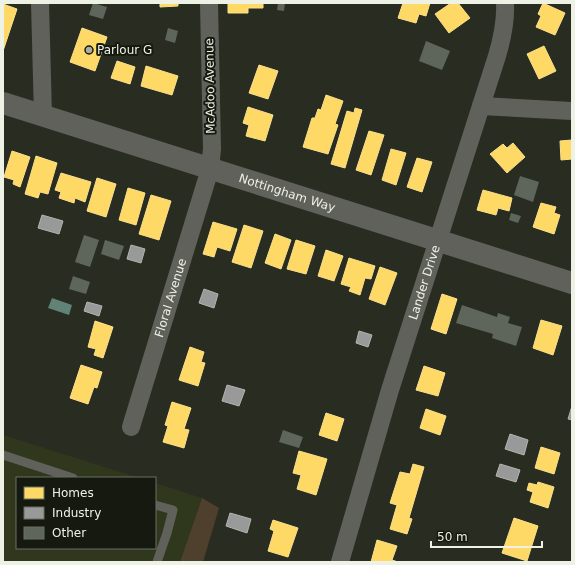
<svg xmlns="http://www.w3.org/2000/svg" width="575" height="565" viewBox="0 0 575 565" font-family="'DejaVu Sans',sans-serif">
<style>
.built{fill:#2f371d}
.green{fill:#4e402d}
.water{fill:#618277}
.homes{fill:#ffd966;stroke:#fae08c}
.industry{fill:#999;stroke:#b2b4b0}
.building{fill:#5e655b}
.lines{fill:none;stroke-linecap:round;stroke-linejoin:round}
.service{stroke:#61615c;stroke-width:9}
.minor{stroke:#61615c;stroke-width:18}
.tertiary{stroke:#61615c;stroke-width:22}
.poi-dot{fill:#a8ada0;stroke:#15190f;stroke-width:1.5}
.labels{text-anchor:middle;stroke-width:4;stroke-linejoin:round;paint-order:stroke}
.poi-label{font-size:12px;fill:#edf2e4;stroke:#15190f;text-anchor:start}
.street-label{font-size:12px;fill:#edf2e4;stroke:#15190f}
</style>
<rect width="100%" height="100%" fill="#292d21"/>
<polygon class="built" points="3,435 139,478 17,478 17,548 155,548 155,483 202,498 180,562 3,562"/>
<polygon class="green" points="202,498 219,508 203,562 180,562"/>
<polygon class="water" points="52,298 72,305 69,315 48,308"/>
<g class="homes">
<polygon points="160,3 178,3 178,6 160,7"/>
<polygon points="228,3 263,3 263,8 248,8 248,13 228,13"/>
<polygon points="403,3 430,3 426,16 419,14 416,23 398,18"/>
<polygon points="451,3 458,3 470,18 449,33 435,14"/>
<polygon points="543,3 565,13 555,35 536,27 541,16 538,14"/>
<polygon points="3,4 17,9 3,51"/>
<polygon points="82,28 107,37 95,71 70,62"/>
<polygon points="544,46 556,71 539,79 527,54"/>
<polygon points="117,61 135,67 130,84 111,78"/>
<polygon points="259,65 278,71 268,99 249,93"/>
<polygon points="146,66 178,76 172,95 141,86"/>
<polygon points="326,95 343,101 335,124 338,125 328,154 303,147 312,118 315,118 318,109 321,110"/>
<polygon points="248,107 273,115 265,141 246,136 249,125 243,123"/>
<polygon points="355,108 362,110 345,168 331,164 347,111 354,113"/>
<polygon points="369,131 384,135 371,175 356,170"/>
<polygon points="572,140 572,159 561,160 560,141"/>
<polygon points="513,143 525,157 507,173 490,154 503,144 507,148"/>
<polygon points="391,149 406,153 396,185 382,180"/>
<polygon points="12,151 30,157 20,187 13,184 14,180 4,177"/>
<polygon points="36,156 57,163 48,194 40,192 38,198 25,194"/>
<polygon points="417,158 432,162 422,192 407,187"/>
<polygon points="61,173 91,182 85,202 75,198 74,203 59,198 61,192 55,190"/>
<polygon points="97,178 116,184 106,217 87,211"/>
<polygon points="128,188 145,193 136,225 119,220"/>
<polygon points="483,190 512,198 509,211 498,208 496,215 477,210"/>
<polygon points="151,195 171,201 159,240 139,234"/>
<polygon points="541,203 556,207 554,213 560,215 554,234 533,227"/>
<polygon points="213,222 237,229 230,251 217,247 214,257 203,254"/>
<polygon points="244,225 263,231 251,268 232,262"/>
<polygon points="275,234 291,240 281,269 265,263"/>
<polygon points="296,240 315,246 306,274 287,269"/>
<polygon points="326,250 343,256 334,281 318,276"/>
<polygon points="349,258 375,266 371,279 365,278 360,295 349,291 351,287 341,284"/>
<polygon points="380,267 397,273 385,305 369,299"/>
<polygon points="442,294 457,299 446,334 431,329"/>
<polygon points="541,320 562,326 553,355 533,348"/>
<polygon points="95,321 113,327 103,358 94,355 96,349 88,347"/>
<polygon points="190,347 204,352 201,362 205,363 198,386 179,380"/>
<polygon points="81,365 102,372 97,388 94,387 88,404 70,398"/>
<polygon points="424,366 445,373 438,396 416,390"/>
<polygon points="172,402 191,408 184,429 189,430 184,448 163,442 168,426 165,425"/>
<polygon points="426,409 446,416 440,435 420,428"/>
<polygon points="326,413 344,419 337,441 319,435"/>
<polygon points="541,447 560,453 554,474 535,468"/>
<polygon points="299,451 327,459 316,495 297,489 301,475 293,473"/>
<polygon points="413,464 424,467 409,518 412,519 407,534 390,529 397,505 390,503 400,472 410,474"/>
<polygon points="538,482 554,487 548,508 530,502 533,492 527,490 529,483 537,485"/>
<polygon points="514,518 538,526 527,561 502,553"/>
<polygon points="273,520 298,528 288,557 268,551 274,531 270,529"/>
<polygon points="377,540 397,546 392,560 398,562 371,562"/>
</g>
<g class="industry">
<polygon points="42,215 63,221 59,234 38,228"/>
<polygon points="131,245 145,249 141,263 127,259"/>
<polygon points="204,289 218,294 214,308 199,303"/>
<polygon points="87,302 102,306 99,316 84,311"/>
<polygon points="359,331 372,335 368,347 356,343"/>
<polygon points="227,385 245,390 239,406 222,401"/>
<polygon points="572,406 572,420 568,419"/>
<polygon points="510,434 528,440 524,455 505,449"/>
<polygon points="500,464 520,470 516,482 496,476"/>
<polygon points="230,513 251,519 247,533 226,526"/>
</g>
<g class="building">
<polygon points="93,3 107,7 103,19 89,15"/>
<polygon points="278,3 285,3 284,11 277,10"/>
<polygon points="168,28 178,31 175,43 165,40"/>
<polygon points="426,41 450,51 442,70 419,61"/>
<polygon points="520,176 539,182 533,202 514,195"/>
<polygon points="511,213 521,216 518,223 509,220"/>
<polygon points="84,235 99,240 90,267 75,262"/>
<polygon points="105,240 124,246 119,260 101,254"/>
<polygon points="73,276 90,282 86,294 69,289"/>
<polygon points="462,305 497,317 498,313 510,317 508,323 522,327 516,346 492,338 493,334 456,323"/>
<polygon points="283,430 303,437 299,448 279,442"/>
</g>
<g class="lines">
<g class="service">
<polyline points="3,455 73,478"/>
<polyline points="155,505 173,510 167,533 157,562"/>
</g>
<g class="minor">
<polyline points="40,3 43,116"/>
<polyline points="481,106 572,111"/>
<path id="s1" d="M131,427L210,169L212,149L209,3"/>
<path id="s2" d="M340,562L390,390L497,56C502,39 506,21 505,3"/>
</g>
<path class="tertiary" id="s3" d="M3,103L572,283"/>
</g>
<circle class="poi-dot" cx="89" cy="50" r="4"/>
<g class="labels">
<g class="poi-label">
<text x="97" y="54">Parlour G</text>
</g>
<g class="street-label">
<text transform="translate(210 86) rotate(-91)" y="4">McAdoo Avenue</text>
<text dy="4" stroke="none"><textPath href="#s3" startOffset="298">Nottingham Way</textPath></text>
<text dy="4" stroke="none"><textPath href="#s2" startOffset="292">Lander Drive</textPath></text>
<text dy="4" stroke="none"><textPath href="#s1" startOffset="135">Floral Avenue</textPath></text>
</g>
</g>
<rect width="575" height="565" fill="none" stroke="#edf2e4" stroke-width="8"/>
<rect x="16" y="477" width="140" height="72" fill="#15190f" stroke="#6b7064"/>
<rect x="24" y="487" width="20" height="12" fill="#ffd966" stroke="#6b7064"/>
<text x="52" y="497" font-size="12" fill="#edf2e4">Homes</text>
<rect x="24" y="507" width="20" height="12" fill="#999999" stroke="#6b7064"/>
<text x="52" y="517" font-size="12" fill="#edf2e4">Industry</text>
<rect x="24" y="527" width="20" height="12" fill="#5e655b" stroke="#6b7064"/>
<text x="52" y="537" font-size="12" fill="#edf2e4">Other</text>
<path d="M431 541v6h111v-6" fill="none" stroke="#edf2e4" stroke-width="2"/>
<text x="437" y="541" font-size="12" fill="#edf2e4" stroke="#15190f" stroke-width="3" paint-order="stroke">50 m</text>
</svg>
